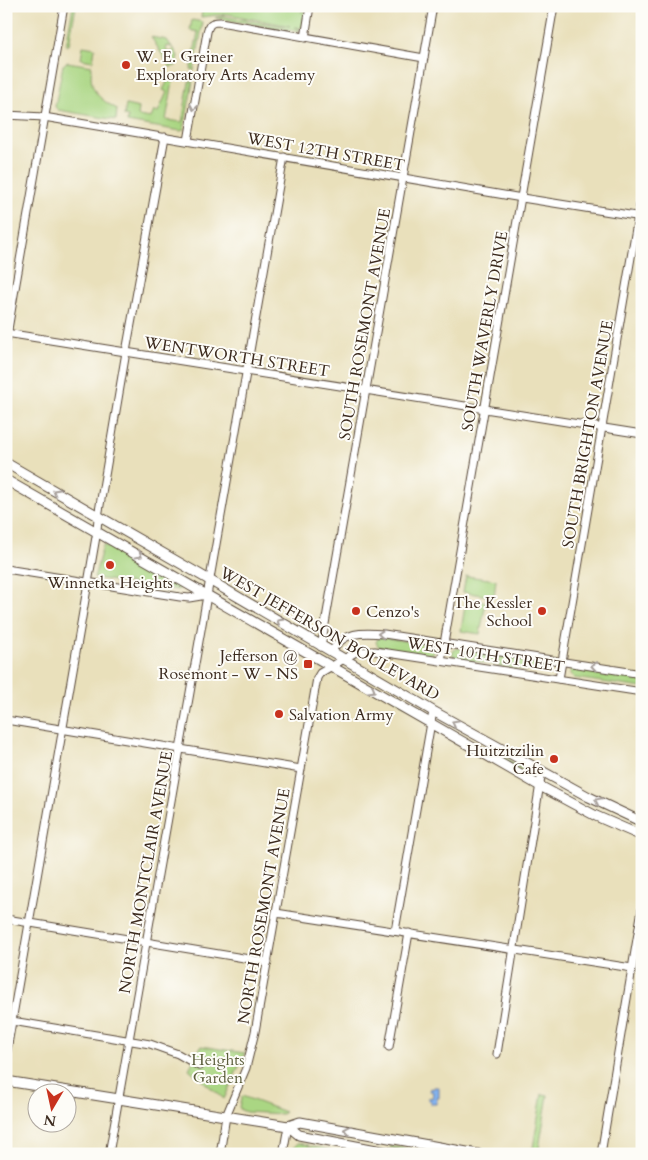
<svg xmlns="http://www.w3.org/2000/svg" width="648" height="1160" viewBox="0 0 648 1160" font-family="Cardo,serif">
<style>
.green{fill:#aad683;stroke:#728050}
.water{fill:#84b4f0;stroke:#606f87}
.lines{fill:none;stroke-linecap:round;stroke-linejoin:round}
.minor-casing{stroke:#554536;stroke-width:9}
.major-casing{stroke:#554536;stroke-width:11}
.minor{stroke:#fff;stroke-width:7}
.major{stroke:#fff;stroke-width:9}
.oneway{stroke:#a79f9a}
.poi-dot{fill:#c8321e;stroke:#fdfcf7;stroke-width:2}
.labels{text-anchor:middle;stroke-width:4;stroke-linejoin:round;paint-order:stroke}
.poi-label{font-size:16px;fill:#3b2a1e;stroke:#fdfcf7;text-anchor:start}
.street-label{font-size:16px;fill:#3b2a1e;stroke:#fdfcf7}
.park-label{font-size:16px;fill:#5c5e3c;stroke:#fdfcf7}
</style>
<rect width="100%" height="100%" fill="#fdfcf7"/>
<filter id="ink" filterUnits="userSpaceOnUse"><feTurbulence type="fractalNoise" baseFrequency=".02" numOctaves="2"/><feDisplacementMap in="SourceGraphic" scale="10" xChannelSelector="R" yChannelSelector="G"/><feConvolveMatrix kernelMatrix="1 2 1 2 8 2 1 2 1" color-interpolation-filters="sRGB"/></filter>
<filter id="wash" filterUnits="userSpaceOnUse"><feTurbulence type="fractalNoise" baseFrequency=".0096" numOctaves="4" result="noise"/><feDisplacementMap in="SourceGraphic" scale="20" xChannelSelector="R" yChannelSelector="G"/><feGaussianBlur stdDeviation="1.12" result="paint"/><feColorMatrix in="noise" values="0 0 0 0 0 0 0 0 0 0 0 0 0 0 0 0 0 1.4 0 .05"/><feComposite in="paint" operator="in"/></filter>
<g filter="url(#wash)">
<rect width="100%" height="100%" fill="#e9e0bb"/>
<g class="green">
<polygon points="73,6 76,6 69,44 66,46"/>
<polygon points="203,6 303,6 302,13 304,6 306,6 303,26 302,28 295,27 301,30 296,31 215,18 223,16 283,26 290,26 227,14 201,17"/>
<polygon points="192,20 203,22 194,71 191,69 198,32 190,30"/>
<polygon points="151,37 167,40 172,47 167,46 166,51 172,52 173,47 178,56 176,66 170,67"/>
<polygon points="83,46 95,48 93,61 81,59"/>
<path d="M67,62L92,66C88,90 98,98 117,109L116,120L58,110L55,107L63,65Z"/>
<polygon points="168,80 173,82 166,120 182,122 189,82 193,81 184,129 181,131 127,122 128,117 124,116 126,105 139,108 138,116 151,118 154,111 158,112 167,92 163,90"/>
<polygon points="103,545 111,548 180,587 178,590 94,578"/>
<polygon points="466,576 496,580 494,597 463,592"/>
<polygon points="466,599 486,602 480,634 461,631"/>
<polygon points="379,637 431,645 433,646 433,652 429,656 379,647 376,642"/>
<polygon points="458,648 498,655 496,665 454,658 452,653 455,649"/>
<polygon points="500,655 547,663 550,663 551,669 550,672 545,673 498,666"/>
<polygon points="574,667 642,677 642,688 574,678 570,674 571,668"/>
<polygon points="381,689 392,693 419,708 421,710 420,712 416,711 380,690"/>
<polygon points="480,746 491,750 527,770 529,772 528,774 479,747"/>
<polygon points="201,1046 245,1053 224,1099 189,1069"/>
<polygon points="542,1094 548,1095 538,1154 532,1154"/>
<polygon points="242,1096 285,1112 282,1114 246,1112 241,1110 239,1107"/>
<polygon points="298,1143 309,1145 308,1154 293,1154 295,1146"/>
<polygon points="311,1146 331,1150 330,1154 310,1154"/>
<polygon points="390,1146 446,1154 424,1154 390,1148"/>
</g>
<polygon class="water" points="434,1087 439,1087 439,1098 437,1098 436,1104 431,1104 431,1101 428,1100 428,1097 432,1098 433,1092 429,1091 430,1088 433,1089"/>
</g>
<g filter="url(#ink)">
<g class="lines">
<defs>
<g id="minor">
<polyline points="305,38 310,6"/>
<polyline points="6,115 44,117 522,198 642,217"/>
<path d="M188,141L207,32C209,24 211,22 220,22L424,58"/>
<polyline points="6,333 642,434"/>
<polyline points="6,341 64,6"/>
<polyline points="6,569 180,597 189,598 207,595"/>
<polyline points="321,647 433,6"/>
<path d="M331,652C344,631 362,632 384,634L642,674"/>
<polyline points="441,661 554,6"/>
<polyline points="559,679 642,193"/>
<polyline points="6,720 301,769"/>
<polyline points="276,913 632,968"/>
<polyline points="6,919 268,962"/>
<polyline points="395,931 433,711"/>
<polyline points="6,1020 150,1044 178,1054 199,1066"/>
<polyline points="389,1047 409,933"/>
<polyline points="497,1054 542,771"/>
<polyline points="6,1056 97,531 98,517 126,352 165,137"/>
<polyline points="109,1154 284,157"/>
<polyline points="220,1154 226,1116 246,1068 255,1032 317,678 320,673 356,652 375,651 642,692"/>
<polyline points="283,1154 288,1126"/>
<polyline points="601,1154 642,909"/>
</g>
<g id="major">
<polyline points="6,463 199,574 433,711 589,797 642,822"/>
<polyline points="6,480 540,786 596,816 642,836"/>
<polyline points="6,1081 288,1126 300,1122 478,1154"/>
<polyline points="288,1126 299,1135 397,1154"/>
</g>
</defs>
<use href="#minor" class="minor-casing"/>
<use href="#major" class="major-casing"/>
<use href="#minor" class="minor"/>
<use href="#major" class="major"/>
</g>
<defs><path id="oneway-chevron" d="M-2-3.5L2.5 0L-2 3.5" fill="none" stroke-width="1.6" stroke-linecap="round" stroke-linejoin="round" transform="scale(1.25)"/></defs>
<g class="oneway">
<use href="#oneway-chevron" transform="translate(194 107) rotate(100)"/>
<use href="#oneway-chevron" transform="translate(56 492) rotate(-150)"/>
<use href="#oneway-chevron" transform="translate(139 555) rotate(30)"/>
<use href="#oneway-chevron" transform="translate(280 622) rotate(-149)"/>
<use href="#oneway-chevron" transform="translate(381 634) rotate(-176)"/>
<use href="#oneway-chevron" transform="translate(594 666) rotate(-171)"/>
<use href="#oneway-chevron" transform="translate(372 690) rotate(30)"/>
<use href="#oneway-chevron" transform="translate(455 723) rotate(-151)"/>
<use href="#oneway-chevron" transform="translate(598 801) rotate(-154)"/>
<use href="#oneway-chevron" transform="translate(347 1130) rotate(-170)"/>
</g>
</g>
<g class="poi-dot">
<circle cx="126" cy="65" r="5"/>
<circle cx="110" cy="565" r="5"/>
<circle cx="356" cy="611" r="5"/>
<circle cx="542" cy="611" r="5"/>
<rect x="303" y="659" width="10" height="10" rx="2.5"/>
<circle cx="279" cy="714" r="5"/>
<circle cx="554" cy="759" r="5"/>
</g>
<g class="labels">
<g class="poi-label">
<text x="136" y="62">W. E. Greiner<tspan x="136" dy="18">Exploratory Arts Academy</tspan></text>
<text x="110" y="588" text-anchor="middle">Winnetka Heights</text>
<text x="532" y="608" text-anchor="end">The Kessler<tspan x="532" dy="18">School</tspan></text>
<text x="366" y="617">Cenzo's</text>
<text x="298" y="661" text-anchor="end">Jefferson @<tspan x="298" dy="18">Rosemont - W - NS</tspan></text>
<text x="289" y="720">Salvation Army</text>
<text x="544" y="756" text-anchor="end">Huitzitzilin<tspan x="544" dy="18">Cafe</tspan></text>
</g>
<g class="street-label">
<text transform="translate(326 151) rotate(10)" y="6">WEST 12TH STREET</text>
<text transform="translate(364 324) rotate(-80)" y="6">SOUTH ROSEMONT AVENUE</text>
<text transform="translate(484 331) rotate(-80)" y="6">SOUTH WAVERLY DRIVE</text>
<text transform="translate(237 356) rotate(9)" y="6">WENTWORTH STREET</text>
<text transform="translate(587 434) rotate(-80)" y="6">SOUTH BRIGHTON AVENUE</text>
<text transform="translate(330 633) rotate(30)" y="6">WEST JEFFERSON BOULEVARD</text>
<text transform="translate(486 654) rotate(9)" y="6">WEST 10TH STREET</text>
<text transform="translate(145 872) rotate(-80)" y="6">NORTH MONTCLAIR AVENUE</text>
<text transform="translate(263 906) rotate(-80)" y="6">NORTH ROSEMONT AVENUE</text>
</g>
<g class="park-label">
<text x="218" y="1065">Heights<tspan x="218" dy="18">Garden</tspan></text>
</g>
</g>
<rect width="648" height="1160" fill="none" stroke="#fdfcf7" stroke-width="25"/>
<g transform="translate(52 1108) rotate(189)"><circle r="24" fill="#fdfcf7" stroke="#afa8a0"/>
<path d="M0-4L9 19L0 12L-9 19Z" fill="#c8321e"/>
<text y="-8" font-size="14" font-weight="bold" text-anchor="middle" fill="#3b2a1e">N</text>
</g>
</svg>
